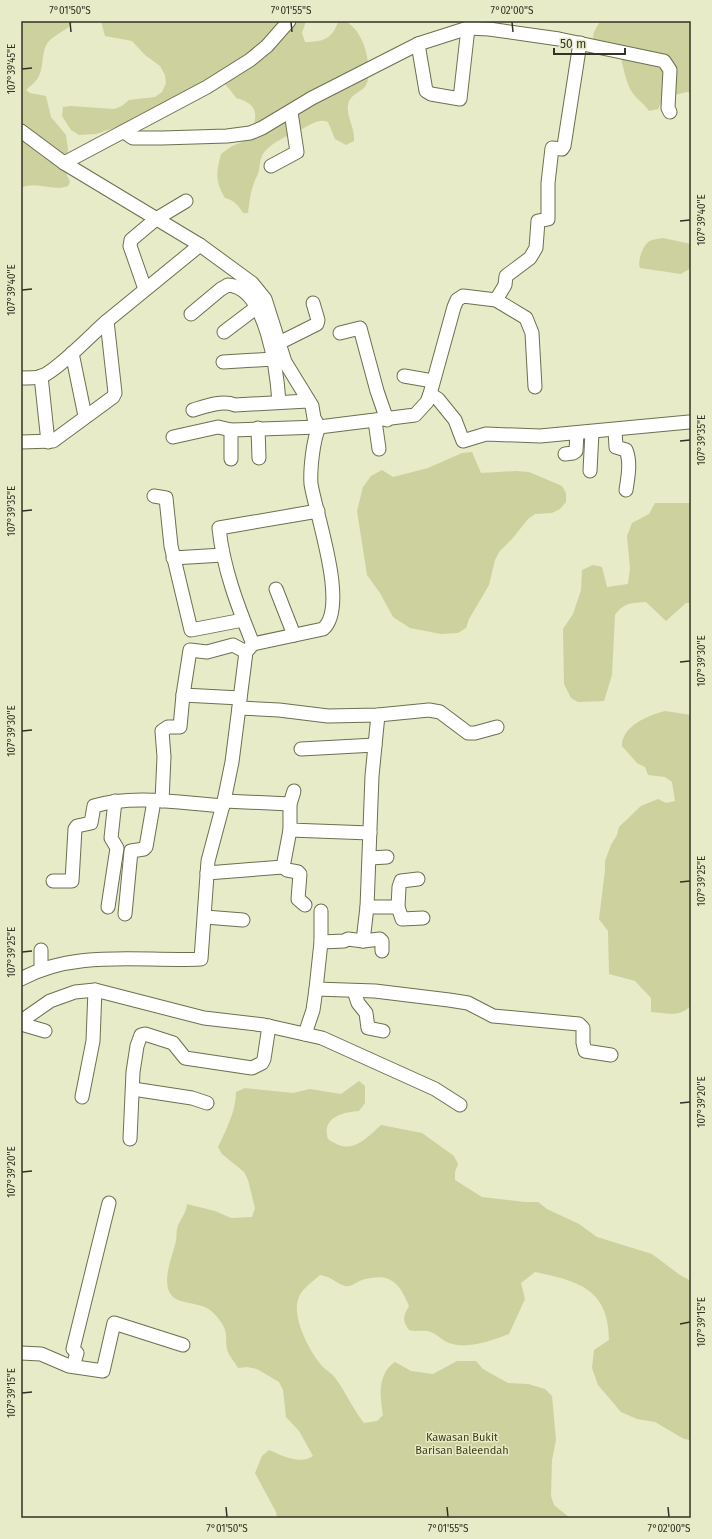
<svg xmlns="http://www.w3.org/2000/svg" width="712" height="1539" viewBox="0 0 712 1539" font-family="'Fira Sans',sans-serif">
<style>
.green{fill:#ccd19e}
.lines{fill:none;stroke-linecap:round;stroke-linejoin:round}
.minor-casing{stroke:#6c7050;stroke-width:15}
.minor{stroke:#fff;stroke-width:13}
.ticks{fill:none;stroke:#323326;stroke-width:1.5}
.labels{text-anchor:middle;stroke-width:3;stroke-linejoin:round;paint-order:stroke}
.park-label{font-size:11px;fill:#3b3e15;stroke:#e7ebc7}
.neatline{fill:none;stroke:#323326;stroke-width:1.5}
.ticks-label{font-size:10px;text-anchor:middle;fill:#323326}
</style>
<rect width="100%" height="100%" fill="#e7ebc7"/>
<g class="green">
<path d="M21,21L73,22C68,30 55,34 48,42C41,52 44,65 39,76C37,81 30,86 26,90L30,93L46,96L51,117L66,135L68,149L65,170L70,182L68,186C54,192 36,180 21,188V128L23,124L21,122Z"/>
<path d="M101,21H306L302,33L305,42C323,42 332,39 338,22L346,21C351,25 357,30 359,35C366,45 374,77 364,88C358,93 349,96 348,105C346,117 355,127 354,141L346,145L335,139L328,122C319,118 310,125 302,129C290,135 268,143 262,156C259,162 260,169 258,174C251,187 250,198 248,213H243C239,206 234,200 225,198C215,181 216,173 221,154L232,146L250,139C256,117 262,105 236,98L231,91L217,75L149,116L96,134L79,135L71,130L62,116L63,107L71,106L114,109L122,106L129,100L155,97L162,92L166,83L165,75L160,66L145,55L132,41L105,36Z"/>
<path d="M600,21H691V93L687,92L663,98L658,109L649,111C644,103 637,100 632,92C626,83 624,69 621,59L618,55L590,53L594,32Z"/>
<path d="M663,238L691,244V268L681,274L640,268C637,262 643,244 650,241C653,239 659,239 663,238Z"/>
<polygon points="472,452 481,473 516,471 529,472 562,486 566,493 566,502 560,509 552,513 535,514 528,519 512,539 499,552 495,560 489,585 469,619 466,628 458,633 441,634 410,628 393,617 380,593 367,575 357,511 363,487 371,476 382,470 393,477 428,468 462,453"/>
<path d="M655,503H691V603H686L666,621L646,602C632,603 624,602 615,615L612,675L604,701L578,702L571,698L564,684L563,629L573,614L581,590L582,570L593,565L602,567L607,587L628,584L630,568L627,536L632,523L649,514Z"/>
<path d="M665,711L691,715V1005C681,1018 666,1013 651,1012V998L635,981L609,974L608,931L599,919L605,870V861L611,845L617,835L619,827L641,806L658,799L666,803L675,801L672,782L665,777L648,775L645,767L637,763L622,746C622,726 647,716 665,711Z"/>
<path d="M359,1081L365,1086V1103L359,1111C342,1112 321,1118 328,1139C332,1142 338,1145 342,1146C357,1150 372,1133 381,1125L422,1133L454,1156L458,1164L455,1172V1180L482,1197L525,1202H538L547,1209L579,1224L597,1237L652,1254L680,1275L691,1281V1440L684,1439L655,1422L637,1419L621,1412L598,1385L592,1368L594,1350L609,1340C609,1288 577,1281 535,1272L521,1283L525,1299L509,1334C493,1340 467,1350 449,1343C441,1340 436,1332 427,1331C420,1330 417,1332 409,1330C402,1321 403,1316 409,1306C399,1282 390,1272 362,1280C356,1282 352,1287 345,1286C335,1283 333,1277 320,1275C312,1282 300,1290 298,1300C292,1318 310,1353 323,1367C327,1371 333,1374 336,1379C346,1393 353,1409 364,1423L377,1421L383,1415C380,1397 377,1374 395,1362L411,1371L433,1374L457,1361H476L483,1369L508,1383L528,1384L545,1389L552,1396L556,1440L552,1460L551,1496L554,1505L570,1518H277L276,1512L255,1473L262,1456L269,1450C283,1456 299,1465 313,1456L299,1431L286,1417L283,1390L279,1382L257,1369L247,1367L238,1368C235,1362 228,1355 227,1349C225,1335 229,1332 218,1318C206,1302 194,1306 178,1300C157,1291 172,1258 176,1241C177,1237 176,1233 177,1229C179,1220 186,1215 187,1204L215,1211L231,1218L252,1217L255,1208L248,1180L244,1172L222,1154L218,1147C226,1130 236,1111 236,1092L245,1088L293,1093L310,1089L341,1094Z"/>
</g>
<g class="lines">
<defs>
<g id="minor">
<polyline points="418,44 426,91 431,94 460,99 468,28"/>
<path d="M21,131L64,163L200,245L252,283L265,299L285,362L312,406L314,418L319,427C313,440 310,470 311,484C316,515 349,607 323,629L253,644L246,652L232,762L224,801L208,861L201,959C142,962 75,949 21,979"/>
<polyline points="124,132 133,138 162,138 227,136 250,133 262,128 312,98 418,44 468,28 489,29 559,39 664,61 670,70 668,108 670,112"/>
<polyline points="64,163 207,87 250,60 267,46 289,21"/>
<polyline points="271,166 297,152 291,112"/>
<polyline points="145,289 130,246 131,240 156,219 186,201"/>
<polyline points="496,300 505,285 506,276 530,258 536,248 538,221 548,219 548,183 552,148 562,149 564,146 580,43"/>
<path d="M191,314L221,289L228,285C267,287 277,373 279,402"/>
<polyline points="224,332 257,307"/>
<polyline points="340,333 360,328 377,391 387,420"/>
<polyline points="279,343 317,324 318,320 313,303"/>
<polyline points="72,353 85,416"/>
<polyline points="223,362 273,359"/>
<polyline points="41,376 48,442"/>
<polyline points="404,376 433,381"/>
<path d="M21,378C27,378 34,378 40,377C56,372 93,333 107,321"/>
<polyline points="430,394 438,399 455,420 463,441 486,434 540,436 689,422"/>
<path d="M193,410C206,406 222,400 235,405L308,401"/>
<polyline points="375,421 379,449"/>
<polyline points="258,428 259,458"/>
<path d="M615,430L616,447L626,450C631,462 628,477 626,490"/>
<polyline points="173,437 218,427 231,430 319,427 415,415 427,402 430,394 454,307 457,300 463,296 496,300 526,318 532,333 535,387"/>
<polyline points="21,442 53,441 113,397 115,393 107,321 200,245"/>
<polyline points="565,454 573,453 576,451 577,433"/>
<polyline points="231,459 231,430"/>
<polyline points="590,471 592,432"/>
<polyline points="154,496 166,498 171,546 191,630 243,620"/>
<polyline points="173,558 223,555"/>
<polyline points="276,589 294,635"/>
<path d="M253,644C238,607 223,568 219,528L318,511"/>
<polyline points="240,698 183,695 190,650 207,652 233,645 246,652"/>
<polyline points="239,708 279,710 328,716 378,715 429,710 440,712 468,733 475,733 497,727"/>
<polyline points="378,715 372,776 367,907 398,907 399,887 401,881 418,879"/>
<polyline points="301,749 375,745"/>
<polyline points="294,791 290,804 290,830 370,833"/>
<polyline points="162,801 164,757 162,731 168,727 180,727 183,695"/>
<polyline points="224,801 290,804"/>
<polyline points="370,858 387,857"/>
<polyline points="283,867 287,870 298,872 300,874 298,899 305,905"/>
<polyline points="207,873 283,867 290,830"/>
<path d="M53,881H72L75,829L77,826L91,823L94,806C134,794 181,803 223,806"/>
<polyline points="108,907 117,848 111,838 115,801"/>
<polyline points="398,907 402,919 423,918"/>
<polyline points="125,914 131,851 144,849 146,847 154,801"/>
<polyline points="205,917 243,920"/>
<polyline points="363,941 367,907"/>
<polyline points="321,942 344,941 348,939 363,941 380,939 382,941 382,951"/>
<polyline points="41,968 41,950"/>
<polyline points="316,989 321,942 321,911"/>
<polyline points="354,991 358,1003 366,1013 368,1028 383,1031"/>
<polyline points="21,1023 27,1017 50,1001 75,992 95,990 204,1018 264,1025 322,1038 435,1089 460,1105"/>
<polyline points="21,1024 45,1031"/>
<polyline points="305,1034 313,1010 316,989 375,991 449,1000 468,1003 493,1016 579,1024 583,1028 583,1043 585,1051 611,1055"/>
<polyline points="133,1089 192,1098 207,1103"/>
<polyline points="82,1097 93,1041 95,990"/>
<polyline points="130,1139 133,1072 137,1046 141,1035 145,1034 173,1043 185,1058 252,1068 262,1063 264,1059 269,1026"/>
<polyline points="21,1353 41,1354 69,1366 103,1371 114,1323 183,1345"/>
<polyline points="73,1366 77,1353 73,1349 109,1203"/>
</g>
</defs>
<use href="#minor" class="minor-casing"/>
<use href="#minor" class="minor"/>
</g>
<path class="ticks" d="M70,22L71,32M291,22L292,32M512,22L513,32M22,69L32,68M680,221L690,220M22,290L32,289M680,441L690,440M22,511L32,510M680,662L690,661M22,731L32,730M680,882L690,881M22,952L32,951M680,1103L690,1102M22,1172L32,1171M680,1324L690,1322M22,1393L32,1392M226,1507L227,1517M447,1507L448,1517M668,1507L669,1517"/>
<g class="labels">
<g class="park-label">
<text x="462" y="1441">Kawasan Bukit<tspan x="462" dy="13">Barisan Baleendah</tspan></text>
</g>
</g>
<rect width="712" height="1539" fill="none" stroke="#e7ebc7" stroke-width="44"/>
<path d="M554 48v6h71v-6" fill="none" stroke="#323326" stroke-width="2"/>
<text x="560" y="48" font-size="12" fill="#323326" stroke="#e7ebc7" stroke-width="3" paint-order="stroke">50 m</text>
<rect x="22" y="22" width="668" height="1495" class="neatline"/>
<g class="ticks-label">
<text x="70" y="14">7°01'50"S</text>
<text x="291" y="14">7°01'55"S</text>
<text x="512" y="14">7°02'00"S</text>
<text transform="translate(11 69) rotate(-90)" y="4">107°39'45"E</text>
<text transform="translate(701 220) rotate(-90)" y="4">107°39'40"E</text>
<text transform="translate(11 290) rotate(-90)" y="4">107°39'40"E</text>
<text transform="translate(701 440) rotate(-90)" y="4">107°39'35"E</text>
<text transform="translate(11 511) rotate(-90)" y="4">107°39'35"E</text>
<text transform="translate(701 661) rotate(-90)" y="4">107°39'30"E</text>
<text transform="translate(11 731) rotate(-90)" y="4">107°39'30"E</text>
<text transform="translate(701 881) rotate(-90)" y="4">107°39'25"E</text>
<text transform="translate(11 952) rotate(-90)" y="4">107°39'25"E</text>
<text transform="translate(701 1102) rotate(-90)" y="4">107°39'20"E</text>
<text transform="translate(11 1172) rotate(-90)" y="4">107°39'20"E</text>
<text transform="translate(701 1322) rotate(-90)" y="4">107°39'15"E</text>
<text transform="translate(11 1393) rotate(-90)" y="4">107°39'15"E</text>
<text x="227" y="1532">7°01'50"S</text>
<text x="448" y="1532">7°01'55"S</text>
<text x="669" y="1532">7°02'00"S</text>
</g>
</svg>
